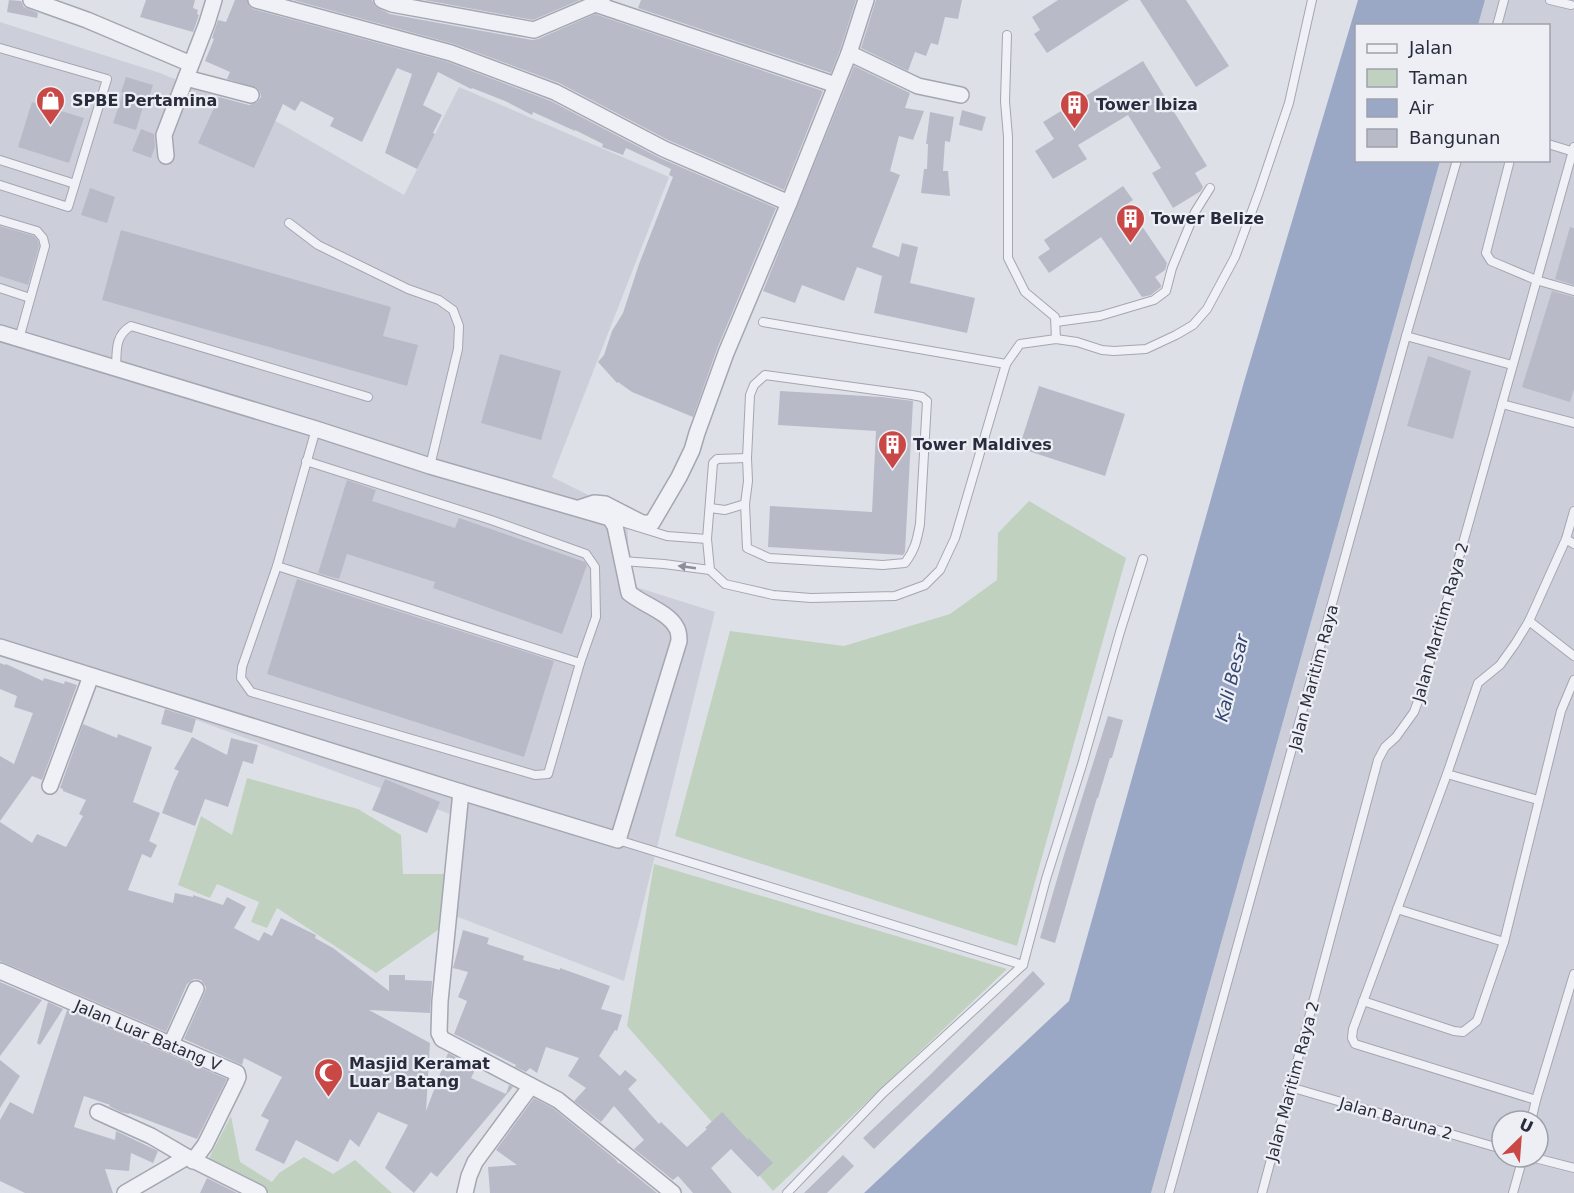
<svg xmlns="http://www.w3.org/2000/svg" width="1574" height="1193" viewBox="0 0 1574 1193" font-family="'DejaVu Sans',sans-serif">
<style>
.built{fill:#cccfd9;fill-rule:evenodd}
.green{fill:#c1d1bf}
.water{fill:#9aa8c6}
.building{fill:#b8bbc7}
.lines{fill:none;stroke-linecap:round;stroke-linejoin:round}
.lane-casing{stroke:#a4a6b1;stroke-width:10}
.street-casing{stroke:#a4a6b1;stroke-width:18}
.lane{stroke:#f0f1f6;stroke-width:8}
.street{stroke:#f0f1f6;stroke-width:15}
.oneway{fill:#8c8e9a}
.labels{text-anchor:middle;stroke-width:4.5;stroke-linejoin:round;paint-order:stroke}
.poi-label{font-size:16px;font-weight:bold;fill:#282c3d;stroke:#edeff5;text-anchor:start}
.street-label{font-size:16px;fill:#282c3d;stroke:#edeff5}
.water-label{font-size:18px;font-style:italic;fill:#334570;stroke:#edeff5}
</style>
<rect width="100%" height="100%" fill="#dee0e7"/>
<g class="built">
<path d="M1485,0H1574V1193H1151L1440,161L1548,160V26L1478,25ZM1502,1121H1538V1157H1502Z"/>
<polygon points="0,22 160,73 269,117 404,195 459,87 669,177 552,477 627,514 630,585 715,612 624,981 453,915 466,820 0,647"/>
</g>
<g class="green">
<polygon points="1029,501 1126,558 1017,946 675,836 730,631 844,646 950,614 997,580 998,533"/>
<polygon points="247,778 358,809 401,835 403,874 445,874 438,930 376,973 277,908 267,928 251,922 259,902 217,884 210,898 178,885 201,816 232,835"/>
<polygon points="654,864 1007,969 773,1191 627,1026"/>
<polygon points="231,1116 240,1162 272,1182 279,1173 304,1157 333,1174 355,1160 392,1193 269,1193 206,1164"/>
</g>
<polygon class="water" points="1358,0 1485,0 1478,25 1356,26 1356,160 1440,161 1151,1193 864,1193 1069,1001 1244,382"/>
<g class="building">
<polygon points="9,0 21,1 24,7 38,13 37,18 7,12"/>
<polygon points="146,0 195,0 193,8 198,10 197,14 199,15 193,32 140,17"/>
<polygon points="235,0 247,0 249,6 253,9 448,62 551,101 660,158 776,208 717,349 693,417 632,392 618,382 617,383 598,362 604,355 612,331 623,313 639,264 673,177 669,175 671,169 626,148 623,155 602,147 603,144 575,130 575,131 533,112 532,115 505,101 472,88 471,89 438,72 423,105 442,115 433,133 435,134 417,169 385,153 412,74 397,68 362,142 330,126 334,118 301,101 295,111 283,104 254,168 198,143 219,97 249,105 257,102 261,97 260,92 257,88 227,79 230,72 205,61 214,39 212,38 218,20 226,22"/>
<polygon points="293,0 372,0 375,6 390,14 532,40 538,39 595,14 823,91 784,190 668,140 559,83 454,44"/>
<polygon points="424,0 580,0 533,20"/>
<polygon points="641,0 856,0 840,50 831,73 638,8"/>
<polygon points="876,0 962,0 958,19 945,17 938,45 931,43 926,56 915,52 908,71 861,48"/>
<polygon points="1058,0 1129,0 1047,53 1034,34 1040,30 1032,17"/>
<polygon points="1140,0 1186,0 1229,66 1196,87"/>
<polygon points="1143,61 1207,166 1195,173 1203,187 1201,191 1173,208 1152,173 1161,168 1128,115 1078,145 1087,159 1053,179 1035,151 1054,139 1043,122"/>
<polygon points="854,66 910,93 905,108 924,111 913,140 899,136 890,171 900,175 872,247 899,257 902,243 918,247 910,283 975,298 967,333 874,313 882,276 857,267 844,301 802,285 795,303 763,291"/>
<polygon points="126,77 153,85 148,101 145,100 136,130 113,123 123,93 121,92"/>
<polygon points="32,102 84,118 69,163 18,147"/>
<polygon points="962,110 986,117 982,131 959,125"/>
<polygon points="930,112 954,117 950,142 945,141 943,171 948,171 950,196 921,193 924,169 927,169 928,144 926,144"/>
<polygon points="141,129 154,134 155,147 151,158 132,151"/>
<polygon points="1123,186 1133,200 1127,204 1167,263 1165,270 1155,277 1161,285 1161,287 1151,295 1142,297 1101,237 1049,273 1038,257 1050,249 1044,240"/>
<polygon points="90,188 115,197 107,223 81,215"/>
<polygon points="0,226 34,236 38,241 39,246 28,285 0,276"/>
<polygon points="1570,227 1574,228 1574,285 1555,279"/>
<polygon points="121,230 391,307 383,336 418,345 407,386 102,300"/>
<polygon points="1552,291 1574,297 1574,389 1570,402 1522,387"/>
<polygon points="500,354 561,371 541,440 481,423"/>
<polygon points="1428,356 1471,371 1453,439 1407,426"/>
<polygon points="1039,386 1125,414 1105,476 1019,448"/>
<polygon points="780,391 882,397 913,401 905,552 903,555 768,547 770,506 872,512 876,431 778,425"/>
<polygon points="347,480 376,490 372,501 455,528 459,518 585,562 587,565 562,634 433,588 435,582 347,554 339,579 318,573"/>
<polygon points="297,579 554,661 524,757 267,674"/>
<polygon points="0,663 5,665 6,664 43,681 44,678 64,684 65,681 77,685 42,780 32,776 0,821 0,756 14,764 33,713 14,707 17,696 0,689"/>
<polygon points="165,709 196,719 192,733 161,724"/>
<polygon points="1108,716 1123,720 1112,758 1110,758 1098,798 1097,798 1055,943 1040,938 1064,855"/>
<polygon points="83,724 117,738 118,734 152,747 133,802 160,813 149,841 157,845 151,858 142,854 128,890 173,903 175,893 193,897 193,895 223,905 227,897 246,907 234,928 259,941 264,932 272,936 281,918 316,935 315,938 333,948 389,991 389,975 405,975 405,980 432,981 430,1013 369,1010 430,1043 426,1111 448,1053 476,1068 471,1078 506,1094 509,1085 513,1087 437,1177 431,1172 414,1193 385,1168 408,1125 378,1112 359,1147 350,1139 338,1162 296,1140 284,1164 255,1150 269,1120 261,1116 282,1077 244,1058 242,1065 184,1039 205,992 206,987 201,980 194,979 187,984 166,1032 0,961 0,822 32,843 37,834 66,847 83,816 79,814 86,800 63,791 63,789 60,788"/>
<polygon points="192,737 227,755 231,738 258,745 253,764 243,761 228,807 205,799 195,826 162,813 174,781 179,771 174,769"/>
<polygon points="385,779 440,802 427,833 372,810"/>
<polygon points="463,930 489,938 487,944 524,956 523,960 560,970 560,968 610,986 601,1009 622,1015 617,1031 615,1030 599,1056 620,1076 625,1070 637,1080 628,1089 659,1124 661,1122 687,1147 707,1129 705,1128 722,1112 748,1140 749,1138 773,1163 758,1177 731,1149 711,1168 732,1193 693,1193 678,1176 673,1180 634,1149 644,1140 614,1106 601,1122 574,1101 586,1088 568,1076 579,1058 546,1047 537,1073 530,1068 526,1072 515,1067 516,1065 454,1034 467,1001 458,997 468,972 453,968"/>
<polygon points="1033,971 1045,984 874,1149 863,1138 930,1075"/>
<polygon points="0,982 42,1000 0,1056"/>
<polygon points="48,1002 63,1009 40,1045 37,1043"/>
<polygon points="67,1010 227,1079 197,1139 129,1113 129,1114 121,1112 109,1106 110,1105 84,1096 74,1127 115,1140 116,1131 158,1151 153,1163 131,1153 129,1171 105,1169 113,1193 25,1193 0,1181 0,1120 10,1102 33,1114"/>
<polygon points="0,1060 20,1076 0,1108"/>
<polygon points="534,1098 553,1108 615,1159 619,1164 620,1163 657,1193 490,1193 488,1167 517,1165 496,1150"/>
<polygon points="843,1155 854,1166 827,1193 804,1193"/>
<polygon points="207,1178 237,1193 200,1193"/>
</g>
<g class="lines">
<defs>
<g id="lane">
<polyline points="1550,0 1571,5"/>
<polyline points="1497,26 1504,0"/>
<polyline points="1007,35 1005,101 1008,137 1008,258 1025,292 1055,317 1056,339"/>
<polyline points="0,48 107,79 68,207 0,185"/>
<polyline points="1548,144 1574,152"/>
<polyline points="0,160 75,184"/>
<polyline points="1510,160 1486,253 1491,261 1536,280 1574,291"/>
<polyline points="0,220 37,231 43,238 45,246 19,339"/>
<polyline points="289,223 318,245 408,289 439,300 453,310 459,326 458,349 430,466"/>
<polyline points="0,288 30,298"/>
<polyline points="763,322 1006,364"/>
<polyline points="1056,322 1100,316 1154,300 1166,291 1172,268 1195,212 1210,188"/>
<polyline points="1406,336 1512,365"/>
<path d="M116,370C117,352 114,336 131,326L368,397"/>
<path d="M765,375L912,395L922,397L927,401L920,524C917,540 915,550 905,563L883,565L769,558L747,548L745,504L748,481L747,458L750,395L754,385Z"/>
<polyline points="1502,404 1574,423"/>
<polyline points="747,458 717,459 713,463 707,539 710,570 725,584 773,595 811,598 895,596 925,585 940,570 955,538 1006,364 1020,344 1056,339 1077,342 1102,350 1114,351 1146,349 1176,335 1193,325 1207,309 1235,257 1259,192 1289,103 1312,0"/>
<polyline points="306,461 491,520 586,554 595,567 596,617 580,663 548,774 535,775 251,692 241,678 242,667 277,566 316,429"/>
<polyline points="710,508 725,510 745,504"/>
<polyline points="612,519 667,536 707,539"/>
<polyline points="1566,539 1574,544"/>
<polyline points="622,561 664,564 710,570"/>
<polyline points="277,566 580,663"/>
<polyline points="1529,621 1574,656"/>
<polyline points="1447,774 1538,800"/>
<polyline points="618,840 1023,965 1046,879 1082,765 1120,632 1143,559"/>
<polyline points="1397,909 1504,942"/>
<polyline points="1363,1001 1454,1031 1463,1032 1477,1021 1504,942 1561,711 1574,680"/>
<polyline points="1290,1087 1502,1149"/>
<polyline points="1536,1100 1355,1044 1352,1038 1353,1029 1447,774 1478,683 1500,665 1515,644 1529,621 1566,539 1574,511"/>
<polyline points="1531,1121 1536,1100 1574,974"/>
<polyline points="1531,1157 1574,1168"/>
<polyline points="787,1193 883,1093 1023,965"/>
<polyline points="1169,1193 1406,336 1457,160"/>
<polyline points="1262,1193 1378,760 1385,747 1396,737 1414,712 1421,693 1574,147"/>
<polyline points="1513,1193 1523,1157"/>
</g>
<g id="street">
<polyline points="31,0 87,20 191,64"/>
<polyline points="256,0 451,53 555,92 664,149 789,203"/>
<polyline points="382,0 392,4 534,30 595,4 602,0"/>
<polyline points="595,4 836,85"/>
<polyline points="849,53 918,86 961,95"/>
<polyline points="186,78 251,95"/>
<polyline points="166,156 164,135 207,23 214,0"/>
<path d="M0,333L316,429L430,466L610,518L615,526L629,593C642,604 668,612 676,627C679,631 679,636 679,641L618,840L461,792L0,647"/>
<polyline points="579,508 594,503 605,504 642,523 652,523 679,477 692,450 697,433 726,353 789,203 849,53 866,0"/>
<polyline points="50,786 91,676"/>
<polyline points="461,792 440,1001 439,1033 442,1039 558,1100 673,1193"/>
<polyline points="0,971 237,1073 238,1077 236,1082 205,1145 193,1161"/>
<polyline points="171,1044 196,989"/>
<polyline points="98,1112 151,1136 187,1157"/>
<polyline points="125,1193 187,1157 259,1193"/>
<polyline points="465,1193 469,1176 475,1162 531,1086"/>
</g>
</defs>
<use href="#lane" class="lane-casing"/>
<use href="#street" class="street-casing"/>
<use href="#lane" class="lane"/>
<use href="#street" class="street"/>
</g>
<defs><path id="oneway-solid" d="M-6-.8H1V-3.2L6.5 0L1 3.2V.8H-6Z" transform="scale(1.5)"/></defs>
<use class="oneway" href="#oneway-solid" transform="translate(687 567) rotate(-172)"/>
<defs>
<symbol id="shop-pin" viewBox="-11 -11 22 30"><path d="M0 17L-7.5 6A9.5 9.5 0 1 1 7.5 6Z" fill="#c94846" stroke="#edeff5"/><path d="M-5-2.5h2.3a2.7 3.5 0 0 1 5.4 0H5L5.5 6h-11ZM-1.5-2.5h3a1.5 2.3 0 0 0-3 0Z" fill="#fff"/></symbol>
<symbol id="building-pin" viewBox="-11 -11 22 30"><path d="M0 17L-7.5 6A9.5 9.5 0 1 1 7.5 6Z" fill="#c94846" stroke="#edeff5"/><path d="M-4-6H4V6H1V3H-1V6H-4ZM-2.5-4.3h1.7v1.8h-1.7ZM.8-4.3h1.7v1.8H.8ZM-2.5-1h1.7V.8h-1.7ZM.8-1h1.7V.8H.8Z" fill="#fff"/></symbol>
<symbol id="mosque-pin" viewBox="-11 -11 22 30"><path d="M0 17L-7.5 6A9.5 9.5 0 1 1 7.5 6Z" fill="#c94846" stroke="#edeff5"/><path d="M3.5-4.9A6 6 0 1 0 3.5 4.9A5 5 0 1 1 3.5-4.9Z" fill="#fff"/></symbol>
</defs>
<g fill-rule="evenodd">
<use href="#shop-pin" x="34" y="84" width="33" height="45"/>
<use href="#building-pin" x="1058" y="88" width="33" height="45"/>
<use href="#building-pin" x="1114" y="202" width="33" height="45"/>
<use href="#building-pin" x="876" y="428" width="33" height="45"/>
<use href="#mosque-pin" x="312" y="1056" width="33" height="45"/>
</g>
<g class="labels">
<g class="poi-label">
<text x="72" y="106">SPBE Pertamina</text>
<text x="1096" y="110">Tower Ibiza</text>
<text x="1151" y="224">Tower Belize</text>
<text x="913" y="450">Tower Maldives</text>
<text x="349" y="1069">Masjid Keramat<tspan x="349" dy="18">Luar Batang</tspan></text>
</g>
<g class="street-label">
<text transform="translate(1440 622) rotate(-74)" y="6">Jalan Maritim Raya 2</text>
<text transform="translate(1313 677) rotate(-75)" y="6">Jalan Maritim Raya</text>
<text transform="translate(148 1035) rotate(23)" y="6">Jalan Luar Batang V</text>
<text transform="translate(1292 1081) rotate(-75)" y="6">Jalan Maritim Raya 2</text>
<text transform="translate(1396 1118) rotate(16)" y="6">Jalan Baruna 2</text>
</g>
<g class="water-label">
<text transform="translate(1232 678) rotate(-76)" y="6">Kali Besar</text>
</g>
</g>
<rect x="1355" y="24" width="195" height="138" fill="#edeff5" stroke="#9ea1ab" stroke-width="1.5"/>
<rect x="1367" y="44" width="30" height="9" fill="#f0f1f6" stroke="#9ea1ab" stroke-width="1.5"/>
<text x="1409" y="54" font-size="18" fill="#282c3d">Jalan</text>
<rect x="1367" y="69" width="30" height="18" fill="#c1d1bf" stroke="#9ea1ab" stroke-width="1.5"/>
<text x="1409" y="84" font-size="18" fill="#282c3d">Taman</text>
<rect x="1367" y="99" width="30" height="18" fill="#9aa8c6" stroke="#9ea1ab" stroke-width="1.5"/>
<text x="1409" y="114" font-size="18" fill="#282c3d">Air</text>
<rect x="1367" y="129" width="30" height="18" fill="#b8bbc7" stroke="#9ea1ab" stroke-width="1.5"/>
<text x="1409" y="144" font-size="18" fill="#282c3d">Bangunan</text>
<g transform="translate(1520 1139) rotate(25)"><circle r="28" fill="#edeff5" stroke="#9ea1ab" stroke-width="1.5"/>
<path d="M0-4.5L10 22L0 15L-10 22Z" fill="#c94846"/>
<text y="-9" font-size="16" font-weight="bold" text-anchor="middle" fill="#282c3d">U</text>
</g>
</svg>
